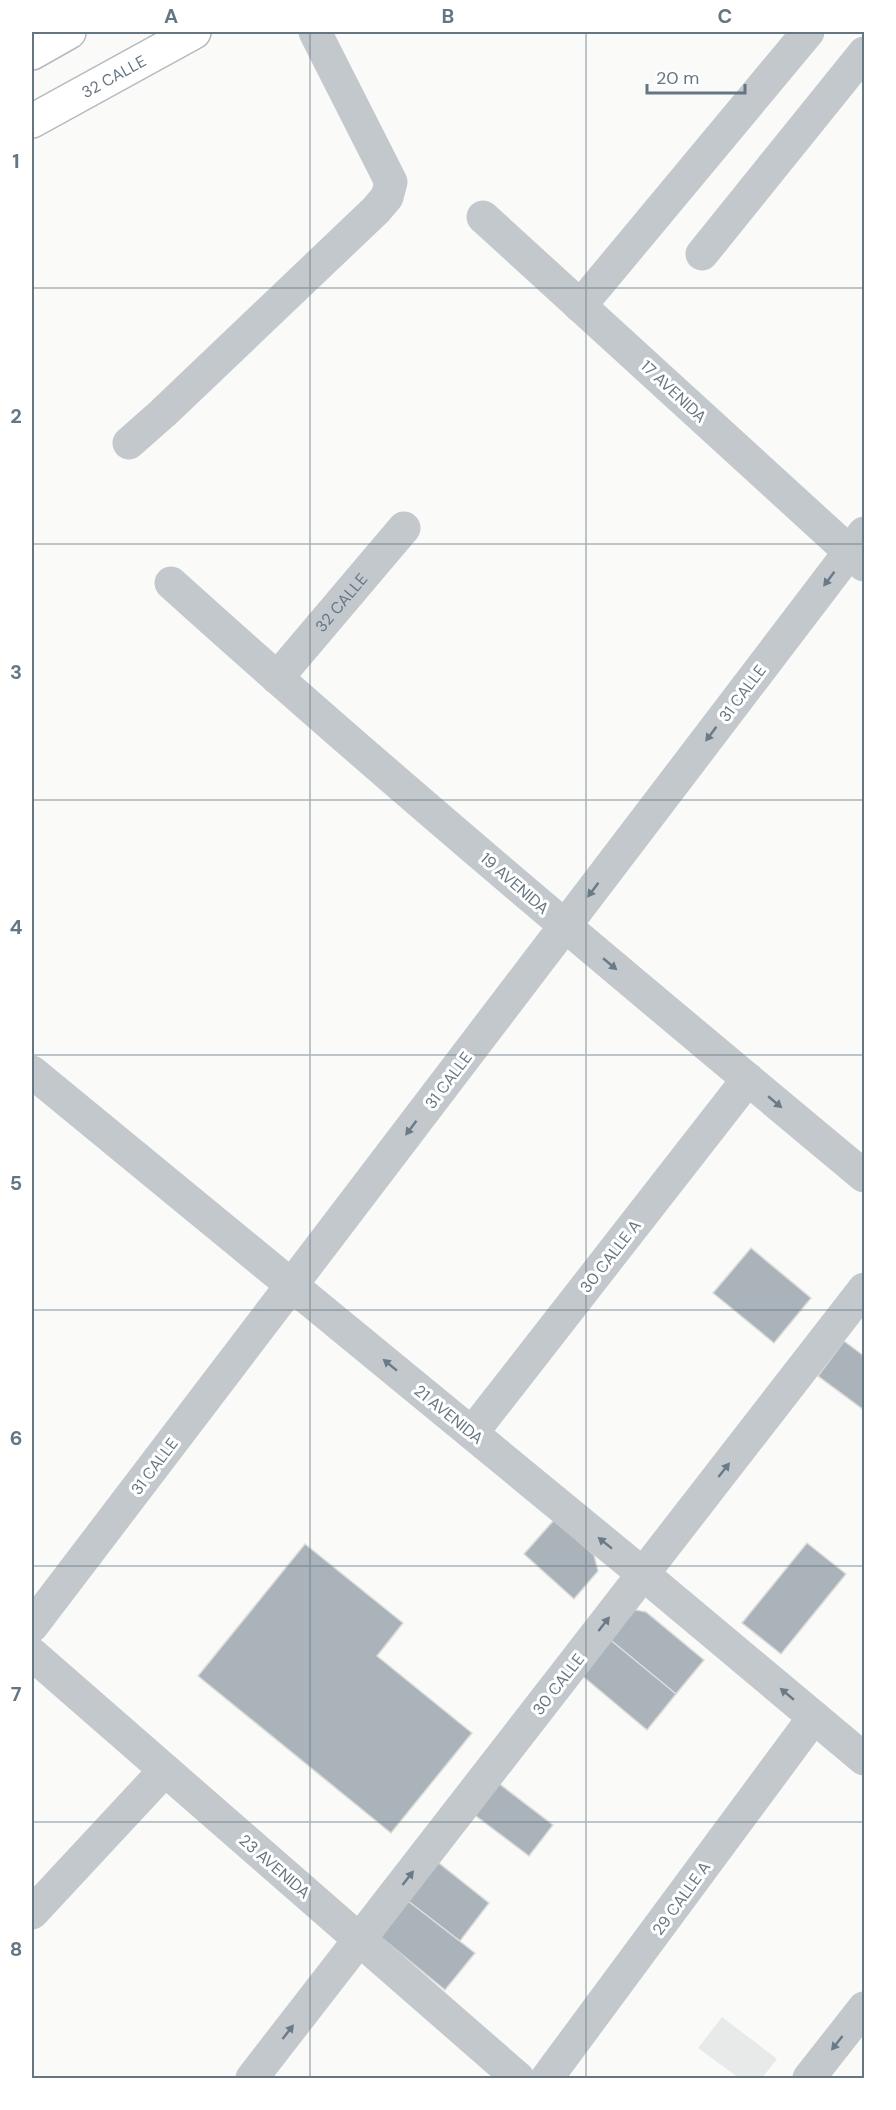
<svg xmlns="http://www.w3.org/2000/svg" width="896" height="2110" viewBox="0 0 896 2110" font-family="'DM Sans',sans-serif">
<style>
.built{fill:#e8e9e9}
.building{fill:#aab3b9;stroke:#dcdcda;stroke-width:1.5}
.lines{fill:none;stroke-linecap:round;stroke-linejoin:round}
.major-casing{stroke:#b5babe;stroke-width:36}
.minor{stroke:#c3c8cc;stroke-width:33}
.major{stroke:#fff;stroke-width:33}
.oneway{fill:#6a7a87}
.grid{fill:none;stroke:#657683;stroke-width:1.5;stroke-opacity:0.55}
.labels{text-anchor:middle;stroke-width:6;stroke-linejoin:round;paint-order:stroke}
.street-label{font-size:16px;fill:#657683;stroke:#fff}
.neatline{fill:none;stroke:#657683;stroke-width:2}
.grid-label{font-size:20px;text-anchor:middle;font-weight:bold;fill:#657683}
</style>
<rect width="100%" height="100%" fill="#fafaf8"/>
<polygon class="built" points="722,2017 777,2059 762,2078 739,2078 698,2048"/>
<g class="building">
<polygon points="751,1248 811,1298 774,1343 713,1293"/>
<polygon points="844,1341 864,1356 864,1410 818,1376"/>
<polygon points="554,1520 594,1555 598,1571 574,1599 524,1554"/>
<polygon points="807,1543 846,1574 781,1654 742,1623"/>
<polygon points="305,1544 403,1623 377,1656 472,1733 391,1833 198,1676"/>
<polygon points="631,1609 646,1612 704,1660 676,1694 608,1638"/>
<polygon points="608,1638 676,1694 647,1730 579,1673"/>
<polygon points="493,1779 553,1825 529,1856 468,1810"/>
<polygon points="430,1856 489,1903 460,1941 399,1894"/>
<polygon points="399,1894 475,1953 445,1990 372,1930"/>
</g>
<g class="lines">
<defs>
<g id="major">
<polyline points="32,53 69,32"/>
<path id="s2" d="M32,121L194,32"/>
</g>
</defs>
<use href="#major" class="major-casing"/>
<g class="minor">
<polyline points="483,217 864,565"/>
<polyline points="702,254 864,53"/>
<polyline points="580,306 808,32"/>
<polyline points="129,443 163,413 376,210 387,197 391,182 315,32"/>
<path d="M171,583C397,787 631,982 864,1176"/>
<path id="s1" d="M277,678L404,528"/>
<polyline points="32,1072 643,1574 864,1759"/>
<polyline points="472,1433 748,1079"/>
<polyline points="32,1626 864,533"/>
<polyline points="32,1654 518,2078"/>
<polyline points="32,1913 165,1770"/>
<polyline points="252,2078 864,1289"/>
<polyline points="547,2078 814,1717"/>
<polyline points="809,2078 864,2008"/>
</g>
<use href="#major" class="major"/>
</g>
<defs><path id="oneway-solid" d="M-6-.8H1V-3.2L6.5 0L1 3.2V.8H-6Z" transform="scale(1.5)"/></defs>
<g class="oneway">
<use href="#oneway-solid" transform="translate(829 579) rotate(127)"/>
<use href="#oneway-solid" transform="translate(711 734) rotate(127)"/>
<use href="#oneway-solid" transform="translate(593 890) rotate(127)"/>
<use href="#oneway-solid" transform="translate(610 964) rotate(40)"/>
<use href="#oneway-solid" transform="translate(775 1102) rotate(40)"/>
<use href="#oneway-solid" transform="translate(411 1128) rotate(127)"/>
<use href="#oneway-solid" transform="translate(390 1365) rotate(-141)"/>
<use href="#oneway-solid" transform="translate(724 1470) rotate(-52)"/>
<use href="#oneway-solid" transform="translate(605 1543) rotate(-141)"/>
<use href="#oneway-solid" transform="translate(604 1624) rotate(-52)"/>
<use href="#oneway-solid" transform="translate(787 1694) rotate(-140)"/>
<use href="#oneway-solid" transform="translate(408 1878) rotate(-52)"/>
<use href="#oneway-solid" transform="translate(288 2032) rotate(-52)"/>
<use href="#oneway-solid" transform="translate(837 2043) rotate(128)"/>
</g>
<path class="grid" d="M310,32V2078M586,32V2078M32,288H864M32,544H864M32,800H864M32,1055H864M32,1310H864M32,1566H864M32,1822H864"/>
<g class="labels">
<g class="street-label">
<text dy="6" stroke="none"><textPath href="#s2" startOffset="93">32 CALLE</textPath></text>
<text transform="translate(674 391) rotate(43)" y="6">17 AVENIDA</text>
<text dy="6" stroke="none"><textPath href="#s1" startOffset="99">32 CALLE</textPath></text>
<text transform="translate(742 693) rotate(-53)" y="6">31 CALLE</text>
<text transform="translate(515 883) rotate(41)" y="6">19 AVENIDA</text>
<text transform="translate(448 1080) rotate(-53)" y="6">31 CALLE</text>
<text transform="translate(610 1256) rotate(-52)" y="6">30 CALLE A</text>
<text transform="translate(449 1414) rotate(39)" y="6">21 AVENIDA</text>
<text transform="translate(154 1466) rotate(-53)" y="6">31 CALLE</text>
<text transform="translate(558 1684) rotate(-52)" y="6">30 CALLE</text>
<text transform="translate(275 1866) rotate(41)" y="6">23 AVENIDA</text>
<text transform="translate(681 1898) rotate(-54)" y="6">29 CALLE A</text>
</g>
</g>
<rect width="896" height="2110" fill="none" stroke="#ffffff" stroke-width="66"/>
<path d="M647 84v9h98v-9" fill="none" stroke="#657683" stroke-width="3"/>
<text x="656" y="84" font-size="18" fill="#657683" stroke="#ffffff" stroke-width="4.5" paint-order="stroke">20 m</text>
<rect x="33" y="33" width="830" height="2044" class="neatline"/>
<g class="grid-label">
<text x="171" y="23">A</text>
<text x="448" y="23">B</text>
<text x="725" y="23">C</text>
<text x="16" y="168">1</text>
<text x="16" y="423">2</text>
<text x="16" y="679">3</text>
<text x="16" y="934">4</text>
<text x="16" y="1190">5</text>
<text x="16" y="1445">6</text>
<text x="16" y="1701">7</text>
<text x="16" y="1956">8</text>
</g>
</svg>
